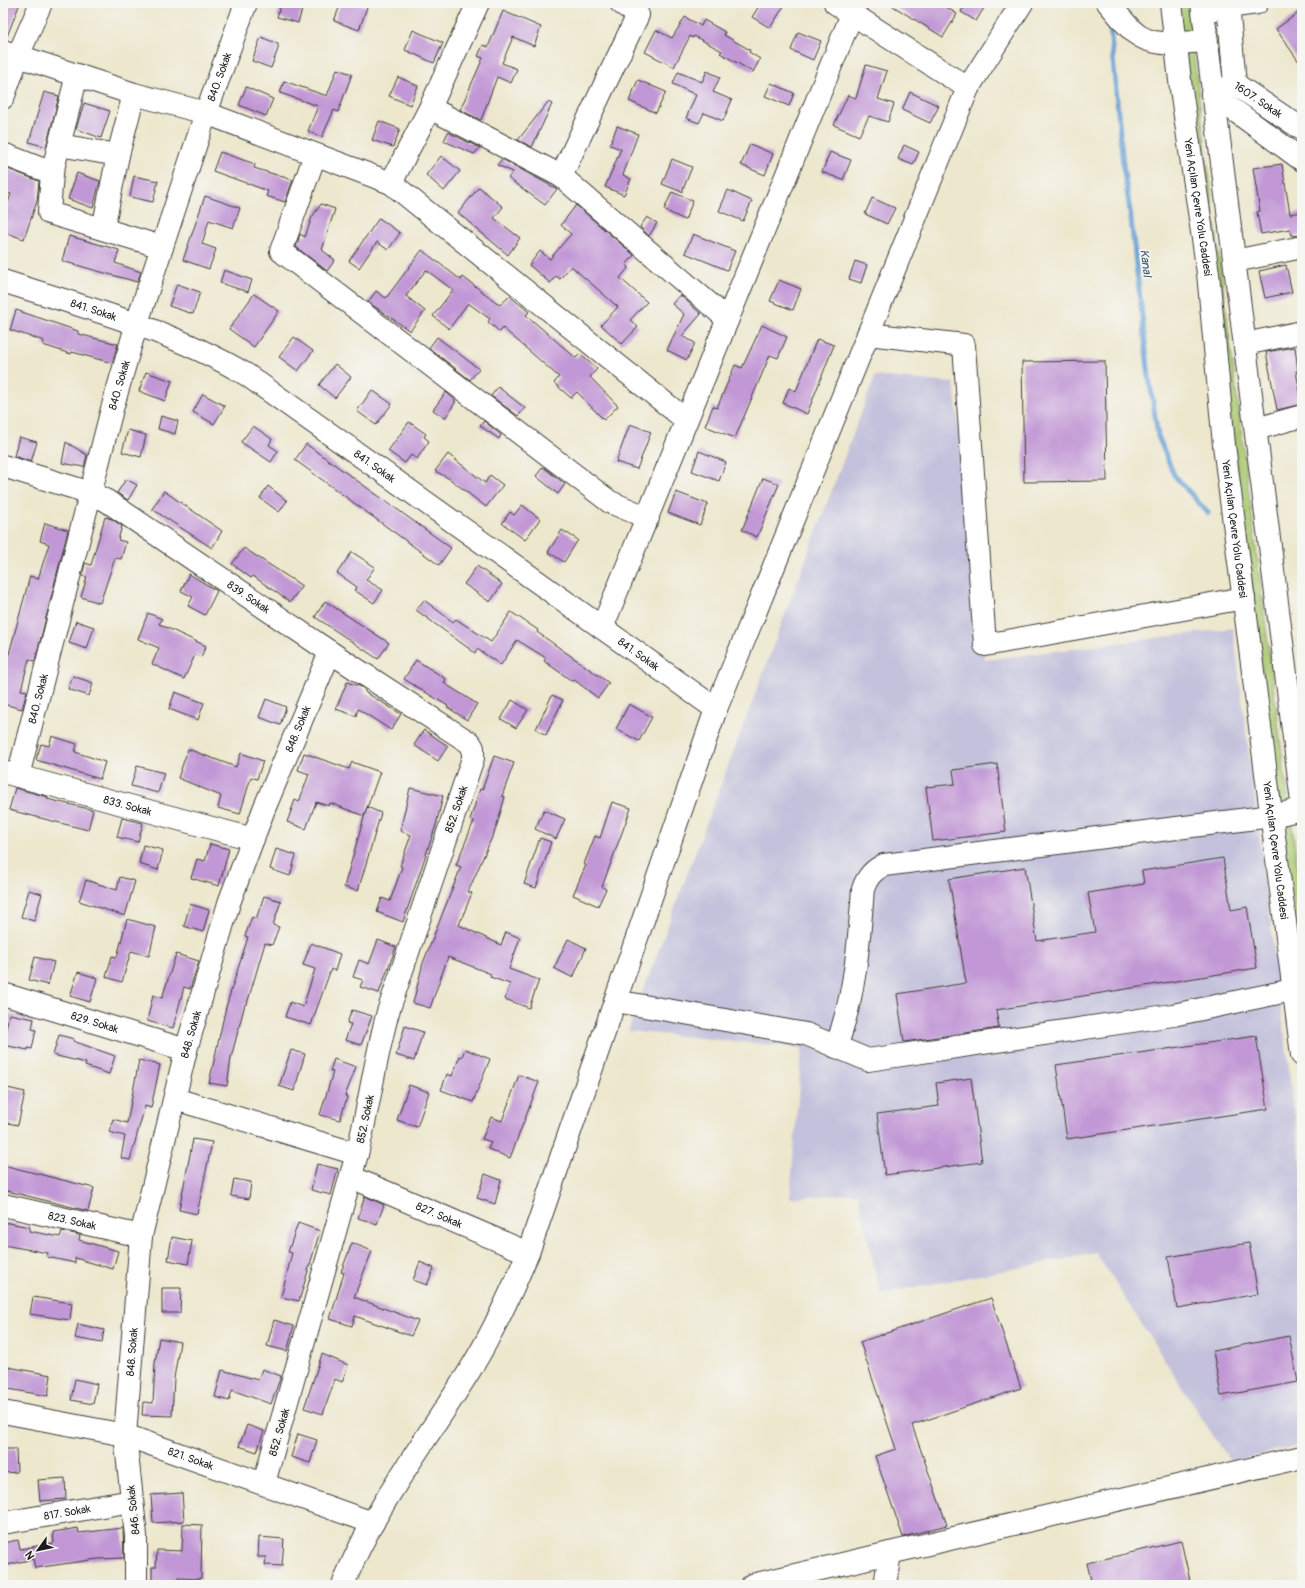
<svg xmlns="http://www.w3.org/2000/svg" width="1305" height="1588" viewBox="0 0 1305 1588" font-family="Pangolin,sans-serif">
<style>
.industrial{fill:#c3c1db}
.green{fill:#aac971;stroke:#637246}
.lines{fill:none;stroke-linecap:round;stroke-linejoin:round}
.stream{stroke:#67a0d6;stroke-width:5}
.building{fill:#c197d5}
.minor-casing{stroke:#3b3a37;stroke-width:24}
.major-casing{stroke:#3b3a37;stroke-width:24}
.minor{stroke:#fff;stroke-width:22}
.major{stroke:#fff;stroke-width:22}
.labels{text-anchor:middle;stroke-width:3.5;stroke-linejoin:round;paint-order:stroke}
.street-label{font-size:11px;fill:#1c1c1c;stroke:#f6f6f2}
.water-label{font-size:12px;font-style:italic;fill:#3e5770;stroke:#f6f6f2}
</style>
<rect width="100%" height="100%" fill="#f6f6f2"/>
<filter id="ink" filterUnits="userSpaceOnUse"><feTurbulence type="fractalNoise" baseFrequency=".025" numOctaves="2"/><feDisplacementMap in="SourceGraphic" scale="8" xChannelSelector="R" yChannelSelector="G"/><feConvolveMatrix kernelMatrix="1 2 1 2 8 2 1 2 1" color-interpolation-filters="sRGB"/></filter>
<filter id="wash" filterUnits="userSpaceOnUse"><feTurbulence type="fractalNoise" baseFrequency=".012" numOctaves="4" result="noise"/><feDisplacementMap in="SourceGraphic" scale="16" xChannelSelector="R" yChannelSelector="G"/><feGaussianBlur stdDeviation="0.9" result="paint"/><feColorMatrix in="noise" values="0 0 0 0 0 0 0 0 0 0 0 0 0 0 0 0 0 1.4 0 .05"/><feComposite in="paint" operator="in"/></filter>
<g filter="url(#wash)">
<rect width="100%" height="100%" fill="#ede7cd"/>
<polygon class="industrial" points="875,376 954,383 985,660 1233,628 1302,1172 1302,1444 1230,1462 1096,1253 880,1294 858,1193 790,1198 802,1048 628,1031"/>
<g class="green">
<polygon points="1177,3 1187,3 1191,34 1181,36"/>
<polygon points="1193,50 1288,802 1279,804 1184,51"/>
<polygon points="1291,818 1302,904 1302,978 1282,819"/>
</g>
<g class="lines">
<polyline class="stream" points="1104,12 1110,27 1123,165 1130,211 1149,377 1158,436 1174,475 1208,513"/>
</g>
<g id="blocks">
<g class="building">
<polygon points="3,3 20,3 6,39 3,39"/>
<polygon points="281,3 304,3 298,23 277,17"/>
<polygon points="341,3 357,3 367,7 359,30 334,21"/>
<polygon points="761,3 786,3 770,28 752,17"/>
<polygon points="888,3 940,3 957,14 943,37"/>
<polygon points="966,3 987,3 976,21 961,12"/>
<polygon points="1302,10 1302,66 1276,29"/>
<polygon points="503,11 541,27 534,46 513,37 502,63 517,69 511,83 497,77 481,120 460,110 483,58 478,56 483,45 488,47"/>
<polygon points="685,17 701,26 704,20 725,32 724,35 750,50 749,52 760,59 753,72 720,53 722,51 694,36 693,38 690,36 674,67 645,52 656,30 672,38"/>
<polygon points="413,30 443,43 434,63 405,50"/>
<polygon points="798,32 821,41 813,60 791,50"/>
<polygon points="261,37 278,44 278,49 271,68 252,61"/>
<polygon points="866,65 887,71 878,99 894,104 888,122 869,116 859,136 834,125 848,95 856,98"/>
<polygon points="337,69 352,74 338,112 334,110 322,137 308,131 318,106 280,93 284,81 327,96"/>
<polygon points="707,71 720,77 713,92 732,100 723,121 704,113 699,123 686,118 696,95 673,84 678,72 702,82"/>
<polygon points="398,77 418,86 410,105 389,96"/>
<polygon points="638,80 666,92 656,113 629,101"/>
<polygon points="771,83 794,93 789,106 765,96"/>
<polygon points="246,87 273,99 266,116 239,105"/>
<polygon points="44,92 59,96 46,147 29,142"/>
<polygon points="910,92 939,106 930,123 902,110"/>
<polygon points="548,102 552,104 532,147 518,140"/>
<polygon points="84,103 110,111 101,138 76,129"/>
<polygon points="379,121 400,129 393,147 372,140"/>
<polygon points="617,126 638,134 623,175 631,179 624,195 605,187 621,149 610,145"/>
<polygon points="448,132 480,148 474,154 444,141"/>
<polygon points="750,144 773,154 765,175 741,165"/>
<polygon points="904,145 919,152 913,165 898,159"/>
<polygon points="220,152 255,164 254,168 293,180 285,202 266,196 268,191 213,171"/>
<polygon points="830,152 851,160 843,180 822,172"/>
<polygon points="441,156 460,171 444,191 426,175"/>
<polygon points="502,159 557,189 545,205 508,178 513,172 497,165"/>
<polygon points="672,159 692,167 682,192 662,184"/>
<polygon points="1282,164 1290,214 1302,212 1302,235 1292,236 1290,229 1261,234 1257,212 1260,211 1253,168"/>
<polygon points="8,169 39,181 37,201 24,239 3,232 3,216 11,194 3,191 3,183"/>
<polygon points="77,173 100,181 93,208 68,199"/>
<polygon points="134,176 158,181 153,202 130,197"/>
<polygon points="479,187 503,207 494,218 520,238 508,255 458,213"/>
<polygon points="728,190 752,201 743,221 719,211"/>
<polygon points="672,192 693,201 685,220 664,210"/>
<polygon points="205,196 240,208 233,228 209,220 202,244 216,249 209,269 183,260"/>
<polygon points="872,198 895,208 887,224 865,214"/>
<polygon points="321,204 335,209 322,250 335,260 327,271 296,247 300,234 305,237 312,217"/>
<polygon points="576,205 634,255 626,265 629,267 620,278 647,302 630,320 638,327 622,344 601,325 618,307 571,266 560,279 556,276 550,283 529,265 540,251 550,259 571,234 561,225"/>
<polygon points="647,217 657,223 649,236 640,227"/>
<polygon points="379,218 400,233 388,250 377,242 359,268 349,261"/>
<polygon points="693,234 735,251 727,270 685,253"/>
<polygon points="69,236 119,250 115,263 141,272 137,282 62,261"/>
<polygon points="422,250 461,280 463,277 500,305 510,296 529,312 526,315 576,358 580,354 597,369 590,377 618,406 604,420 577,392 571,398 554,383 559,377 503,328 500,332 488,322 490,319 468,303 449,329 433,316 453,290 426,270 406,296 425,311 410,331 368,302 376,291 386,298"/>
<polygon points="855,261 867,265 861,283 849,279"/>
<polygon points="1286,265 1292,292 1265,298 1259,271"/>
<polygon points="224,270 252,280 248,292 220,283"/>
<polygon points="779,280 801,289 793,310 770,301"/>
<polygon points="177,284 200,292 193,314 169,306"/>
<polygon points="254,294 279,311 254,347 229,329"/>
<polygon points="680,295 701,314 682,336 695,343 687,360 667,350 684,314 672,304"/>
<polygon points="16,310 78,331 78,334 118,344 112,363 72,352 71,354 43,345 44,341 10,330"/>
<polygon points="762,325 787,337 778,358 770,355 735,438 705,426 713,406 717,408 735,365 742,368"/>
<polygon points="294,337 313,351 298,371 279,357"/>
<polygon points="437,337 479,369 470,380 429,348"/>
<polygon points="817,339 834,345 807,414 783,403 789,388 796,391"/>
<polygon points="1295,347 1298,371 1296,371 1302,404 1277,410 1266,352"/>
<polygon points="1105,361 1107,481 1024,482 1022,362"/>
<polygon points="335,364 351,377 335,398 319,385"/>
<polygon points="146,372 172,381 165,401 139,391"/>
<polygon points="498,387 525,408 518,416 491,396"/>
<polygon points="372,390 392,404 376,425 357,411"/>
<polygon points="446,392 455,400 455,403 445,418 433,410"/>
<polygon points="203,394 225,406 214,424 193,412"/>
<polygon points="161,416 178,421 175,434 158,429"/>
<polygon points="484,421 501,435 499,439 480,426"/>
<polygon points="409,422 426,434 424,437 429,441 417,459 411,455 405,463 388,451"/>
<polygon points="630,424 651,432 637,469 616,462"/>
<polygon points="253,426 272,439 269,445 278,451 271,462 241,442"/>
<polygon points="128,430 146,435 141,457 122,452"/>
<polygon points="19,437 37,442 31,462 14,456"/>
<polygon points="66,442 87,455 84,467 62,463"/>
<polygon points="306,444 451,548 439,565 295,460"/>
<polygon points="699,451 726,462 719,481 692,471"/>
<polygon points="448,454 485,483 490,475 503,485 486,507 450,479 435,471"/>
<polygon points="543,467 565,484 558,494 536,476"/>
<polygon points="763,478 779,484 757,537 742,530"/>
<polygon points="126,479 137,485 128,500 117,493"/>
<polygon points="268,486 287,501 279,512 260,498"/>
<polygon points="164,491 222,531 212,548 152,509"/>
<polygon points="676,492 708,504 700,525 668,513"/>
<polygon points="522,505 540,519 525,540 502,523 510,512 514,515"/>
<polygon points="105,517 112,519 122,526 118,540 126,542 121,559 115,558 100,603 81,597 87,577 82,576 85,563 91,565"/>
<polygon points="45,523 68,530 35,661 29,659 21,690 27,691 22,709 3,704 3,653 9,654 30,576 38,579 49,544 40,541"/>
<polygon points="562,530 578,540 564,562 548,552"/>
<polygon points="244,548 302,586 290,602 253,576 251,578 232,564"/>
<polygon points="352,552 375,567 366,580 383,590 374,603 354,590 357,587 337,573"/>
<polygon points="477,566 502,584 490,602 464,584"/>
<polygon points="189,574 217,591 205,615 188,606 193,597 181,591"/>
<polygon points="424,600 453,622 456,619 491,642 511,612 538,630 537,632 609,683 598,698 573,679 572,681 544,661 546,658 517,640 501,665 477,649 475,653 416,610"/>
<polygon points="325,601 389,643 378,659 315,617"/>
<polygon points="148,613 162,619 159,624 206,646 201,657 195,655 184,679 152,664 159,648 138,639"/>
<polygon points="76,621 94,627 87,649 69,643"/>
<polygon points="416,660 446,679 444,683 477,704 467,720 447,707 448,706 404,679"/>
<polygon points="73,676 93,683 89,696 68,689"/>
<polygon points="347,682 362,687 365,690 365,692 401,714 391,730 358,709 356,716 336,709"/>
<polygon points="175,692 204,703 198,720 169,709"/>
<polygon points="552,695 563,700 546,735 536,729"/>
<polygon points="266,699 286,707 280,725 259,717"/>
<polygon points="512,700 528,710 516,728 501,719"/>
<polygon points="629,704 652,717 639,741 616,729"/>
<polygon points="424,730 448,746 438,761 414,745"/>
<polygon points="52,736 77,744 75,752 105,762 100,779 36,760 41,744 49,746"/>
<polygon points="188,749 236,767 241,753 263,761 257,779 251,777 240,814 218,808 221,796 178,778"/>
<polygon points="304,753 349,769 352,762 380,772 364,816 330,803 329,806 316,802 306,829 287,822 295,800 299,802 309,774 298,770"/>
<polygon points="494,756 514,763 502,796 505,797 496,828 468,892 472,893 459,925 501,945 506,932 520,938 509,969 539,980 529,1008 505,999 510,984 490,977 491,974 448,957 430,1008 413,1003 423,963 461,867 456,865 474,821 470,820 480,789 482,790"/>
<polygon points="997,764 1006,832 933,841 926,787 955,784 953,770"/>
<polygon points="137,766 164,773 158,793 131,786"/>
<polygon points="15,788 48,797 47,799 93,810 88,830 9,810"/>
<polygon points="410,788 443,796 436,825 403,922 377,912 382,898 390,901 402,867 400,866 411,835 400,831"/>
<polygon points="612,802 631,808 602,887 606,889 598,906 573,895 586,865 584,864 595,836 600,838"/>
<polygon points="367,807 381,813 358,891 344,887"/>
<polygon points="544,810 565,819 556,839 535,829"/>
<polygon points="122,818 143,823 138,842 117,837"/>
<polygon points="540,838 551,842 536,888 524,884"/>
<polygon points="210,844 229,849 219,886 191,878 197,859 205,861"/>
<polygon points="143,845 163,850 158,870 139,864"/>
<polygon points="276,849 296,855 290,876 270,869"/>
<polygon points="1223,858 1231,910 1247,907 1257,968 996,1010 999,1028 904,1042 897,994 966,983 949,879 1025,867 1037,941 1095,932 1088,893 1144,884 1142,871"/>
<polygon points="120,877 135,881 125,916 79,901 86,880 117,890"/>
<polygon points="29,890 42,894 34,921 21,917"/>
<polygon points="264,896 281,901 273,925 279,927 272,945 265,943 247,1004 245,1004 231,1058 227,1086 209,1083 226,1007 248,937 245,936 252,917 256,919"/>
<polygon points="190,904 209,910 203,932 184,926"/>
<polygon points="127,919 156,927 149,956 131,951 122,982 106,977 112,956 117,957"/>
<polygon points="568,939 586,948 573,978 554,968"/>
<polygon points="378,940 396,947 379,993 360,987 363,980 353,977 359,960 369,964"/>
<polygon points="311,943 340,954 335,971 331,969 311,1025 285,1017 290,1002 303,1007 315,969 303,965"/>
<polygon points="176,954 199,961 190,989 184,987 173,1028 147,1021 153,995 162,998"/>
<polygon points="35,957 54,962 48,985 29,980"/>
<polygon points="78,972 97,978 90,1002 70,996"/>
<polygon points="352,1010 372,1016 361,1045 345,1040 351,1024 347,1023"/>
<polygon points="9,1014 34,1019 32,1029 36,1030 32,1049 28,1048 28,1050 3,1045"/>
<polygon points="405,1026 423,1032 414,1061 396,1055"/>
<polygon points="59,1035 74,1039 73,1041 115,1056 109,1074 85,1066 86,1063 53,1055"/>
<polygon points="1256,1036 1268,1109 1067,1139 1056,1065"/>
<polygon points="465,1049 490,1059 473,1102 441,1090 447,1074 452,1076 460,1056 462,1057"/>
<polygon points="291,1050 305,1054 294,1091 279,1086"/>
<polygon points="334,1059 356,1067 345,1096 347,1097 340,1120 320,1115 333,1072 330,1071"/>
<polygon points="139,1060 160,1065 151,1108 145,1106 130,1160 121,1158 125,1136 109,1132 113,1119 127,1123"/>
<polygon points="519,1075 539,1082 510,1158 488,1149 491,1142 482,1139 491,1117 502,1121"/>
<polygon points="971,1078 982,1162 885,1175 877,1114 939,1106 936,1083"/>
<polygon points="409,1085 429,1092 417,1127 397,1120"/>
<polygon points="3,1087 25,1092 18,1125 3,1122"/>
<polygon points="193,1139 212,1142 197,1214 179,1210"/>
<polygon points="317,1164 338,1169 331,1195 311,1190"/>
<polygon points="3,1165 94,1188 88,1211 3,1190"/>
<polygon points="485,1174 501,1180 495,1204 477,1198"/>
<polygon points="234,1179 251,1182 249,1199 231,1196"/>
<polygon points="365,1196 384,1205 377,1224 358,1218"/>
<polygon points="3,1222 30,1227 29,1231 60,1237 62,1231 80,1235 79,1240 118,1251 113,1269 75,1258 75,1263 47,1257 48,1253 3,1245"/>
<polygon points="298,1223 320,1231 299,1301 281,1297 292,1253 288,1252"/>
<polygon points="172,1237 192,1241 188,1264 168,1260"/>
<polygon points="352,1243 372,1251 354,1297 418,1321 411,1336 355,1316 352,1326 330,1319 344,1273 341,1272"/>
<polygon points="1249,1243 1258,1294 1177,1308 1168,1257"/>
<polygon points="420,1262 434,1268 427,1285 413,1280"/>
<polygon points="162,1288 181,1288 180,1313 162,1313"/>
<polygon points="33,1297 72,1303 70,1320 30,1314"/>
<polygon points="991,1298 1021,1388 912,1425 947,1525 903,1537 875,1456 896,1449 860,1342"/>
<polygon points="274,1320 294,1326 287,1351 267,1346"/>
<polygon points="78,1324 104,1330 102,1343 75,1338"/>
<polygon points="1289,1336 1298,1382 1221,1396 1213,1351"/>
<polygon points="159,1338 180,1342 174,1378 172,1416 142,1415 143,1402 153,1403 155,1363"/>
<polygon points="322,1354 348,1365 342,1382 335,1379 323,1414 304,1408"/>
<polygon points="3,1366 51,1375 48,1396 3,1388"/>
<polygon points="262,1369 281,1376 271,1404 232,1390 229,1401 215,1397 222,1370 258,1380"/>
<polygon points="75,1379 97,1384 93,1404 71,1400"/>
<polygon points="247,1425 264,1431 257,1452 239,1446"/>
<polygon points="298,1434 317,1440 310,1463 291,1457"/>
<polygon points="3,1449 16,1449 17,1472 3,1473"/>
<polygon points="65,1478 66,1499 40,1501 38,1480"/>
<polygon points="182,1493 184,1521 153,1523 151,1495"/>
<polygon points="183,1524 202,1525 201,1579 178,1578 178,1583 152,1583 152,1567 156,1567 157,1550 182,1551"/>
<polygon points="78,1528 79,1533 123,1528 124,1558 98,1559 35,1568 33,1559 3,1566 3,1543 18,1540 20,1549 54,1543 53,1532"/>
<polygon points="259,1537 284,1539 282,1566 265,1565 266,1557 258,1557"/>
<polygon points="1181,1541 1191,1585 1092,1585 1087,1563"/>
</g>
</g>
</g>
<g filter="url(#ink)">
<use href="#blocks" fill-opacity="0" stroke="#3b3a37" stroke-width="1"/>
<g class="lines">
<defs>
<g id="minor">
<polyline points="835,3 968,88"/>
<path d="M1108,3C1117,13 1125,24 1135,33C1155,49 1183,42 1206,41"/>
<polyline points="1228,3 1235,84"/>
<polyline points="1214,9 1257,3"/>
<polyline points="3,51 134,94 206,113 391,183 686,420"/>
<polyline points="77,75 52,173 49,213 162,247"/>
<polyline points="1212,94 1302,160"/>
<path id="s1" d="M1212,94L1235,84L1302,129"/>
<polyline points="3,98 18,56 41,3"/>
<polyline points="430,108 561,176 727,319"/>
<polyline points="59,145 118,155"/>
<polyline points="3,154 52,173"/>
<polyline points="315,155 281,251 610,502 648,518"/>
<polyline points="561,176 638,15 621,3"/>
<polyline points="391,183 430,108 478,3"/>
<polyline points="103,229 118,155 134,94"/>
<polyline points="1235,261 1302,247"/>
<path id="s2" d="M3,281C87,308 171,330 247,375L716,709"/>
<polyline points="868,334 964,345 985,645 1244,598"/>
<polyline points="1245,344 1302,332"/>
<polyline points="1256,429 1302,416"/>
<path id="s3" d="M3,466L91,493L107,501L330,652L470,743L473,748V758L388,1012C375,1059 369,1107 357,1154L264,1483"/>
<polyline points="602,628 852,14"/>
<path id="s4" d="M3,772L253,839"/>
<path id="s5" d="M18,776L112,409L137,323L206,113L246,3"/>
<path id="s6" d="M3,994L186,1050"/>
<polyline points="615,1001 806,1034 868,1060 1173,1015 1302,988"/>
<path d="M836,1047C855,996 859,943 863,889C867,877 873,870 884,865L1272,816L1302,809"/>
<polyline points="175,1099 357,1154"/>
<path id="s7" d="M351,1177L528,1253"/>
<path id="s8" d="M3,1205L141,1236"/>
<path id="s9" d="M3,1412L125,1435L373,1523"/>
<path id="s10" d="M3,1523L132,1501"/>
<path id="s11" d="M136,1585V1536L125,1435L141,1236L186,1050L229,903L264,809L330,652"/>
<path d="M343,1585C373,1508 427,1440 470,1370C493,1333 511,1293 528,1253L716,709L968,88L1022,3"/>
<polyline points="752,1585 1302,1457"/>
<polyline points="885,1585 890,1553"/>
</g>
<g id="major">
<path id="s12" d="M1171,3L1181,89L1208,273L1224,445L1302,1055"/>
<polyline points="1202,3 1302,802"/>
</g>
</defs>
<use href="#minor" class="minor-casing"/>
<use href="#major" class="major-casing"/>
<use href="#minor" class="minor"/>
<use href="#major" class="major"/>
</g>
</g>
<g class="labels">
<g class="street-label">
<text dy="4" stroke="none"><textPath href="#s5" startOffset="728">840. Sokak</textPath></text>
<text dy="4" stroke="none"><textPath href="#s1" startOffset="53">1607. Sokak</textPath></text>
<text dy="4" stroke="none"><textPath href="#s12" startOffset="206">Yeni Açılan Çevre Yolu Caddesi</textPath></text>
<text dy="4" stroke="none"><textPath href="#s2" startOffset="95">841. Sokak</textPath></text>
<text dy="4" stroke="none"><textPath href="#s5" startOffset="404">840. Sokak</textPath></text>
<text dy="4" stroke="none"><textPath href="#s2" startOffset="419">841. Sokak</textPath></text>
<text dy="4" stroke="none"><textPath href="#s12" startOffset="530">Yeni Açılan Çevre Yolu Caddesi</textPath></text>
<text dy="4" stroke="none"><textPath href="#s3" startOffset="281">839. Sokak</textPath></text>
<text dy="4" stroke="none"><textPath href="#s2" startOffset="743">841. Sokak</textPath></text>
<text dy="4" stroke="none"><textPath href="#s5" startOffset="80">840. Sokak</textPath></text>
<text dy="4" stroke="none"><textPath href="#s11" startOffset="882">848. Sokak</textPath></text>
<text dy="4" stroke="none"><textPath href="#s4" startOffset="129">833. Sokak</textPath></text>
<text transform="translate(456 809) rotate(-71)" y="4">852. Sokak</text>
<text dy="4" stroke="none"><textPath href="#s12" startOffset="854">Yeni Açılan Çevre Yolu Caddesi</textPath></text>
<text dy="4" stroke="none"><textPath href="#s6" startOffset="96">829. Sokak</textPath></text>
<text dy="4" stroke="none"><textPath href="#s11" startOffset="558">848. Sokak</textPath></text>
<text transform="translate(365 1119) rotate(-78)" y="4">852. Sokak</text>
<text dy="4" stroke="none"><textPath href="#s7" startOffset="96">827. Sokak</textPath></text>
<text dy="4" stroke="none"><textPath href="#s8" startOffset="71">823. Sokak</textPath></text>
<text dy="4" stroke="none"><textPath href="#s11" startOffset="234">848. Sokak</textPath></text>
<text transform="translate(279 1432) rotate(-74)" y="4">852. Sokak</text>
<text dy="4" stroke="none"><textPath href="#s9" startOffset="194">821. Sokak</textPath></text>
<text transform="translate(133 1510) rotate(-96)" y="4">846. Sokak</text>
<text dy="4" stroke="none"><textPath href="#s10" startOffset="65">817. Sokak</textPath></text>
</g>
<g class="water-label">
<text transform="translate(1146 263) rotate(83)" y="4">Kanal</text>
</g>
</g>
<rect width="1305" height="1588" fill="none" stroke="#f6f6f2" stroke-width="16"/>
<g transform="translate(38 1550) rotate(237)" stroke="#f6f6f2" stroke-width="3" paint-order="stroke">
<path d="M0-3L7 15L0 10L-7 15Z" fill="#1c1c1c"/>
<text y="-6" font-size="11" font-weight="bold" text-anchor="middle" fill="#1c1c1c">N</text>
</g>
</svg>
